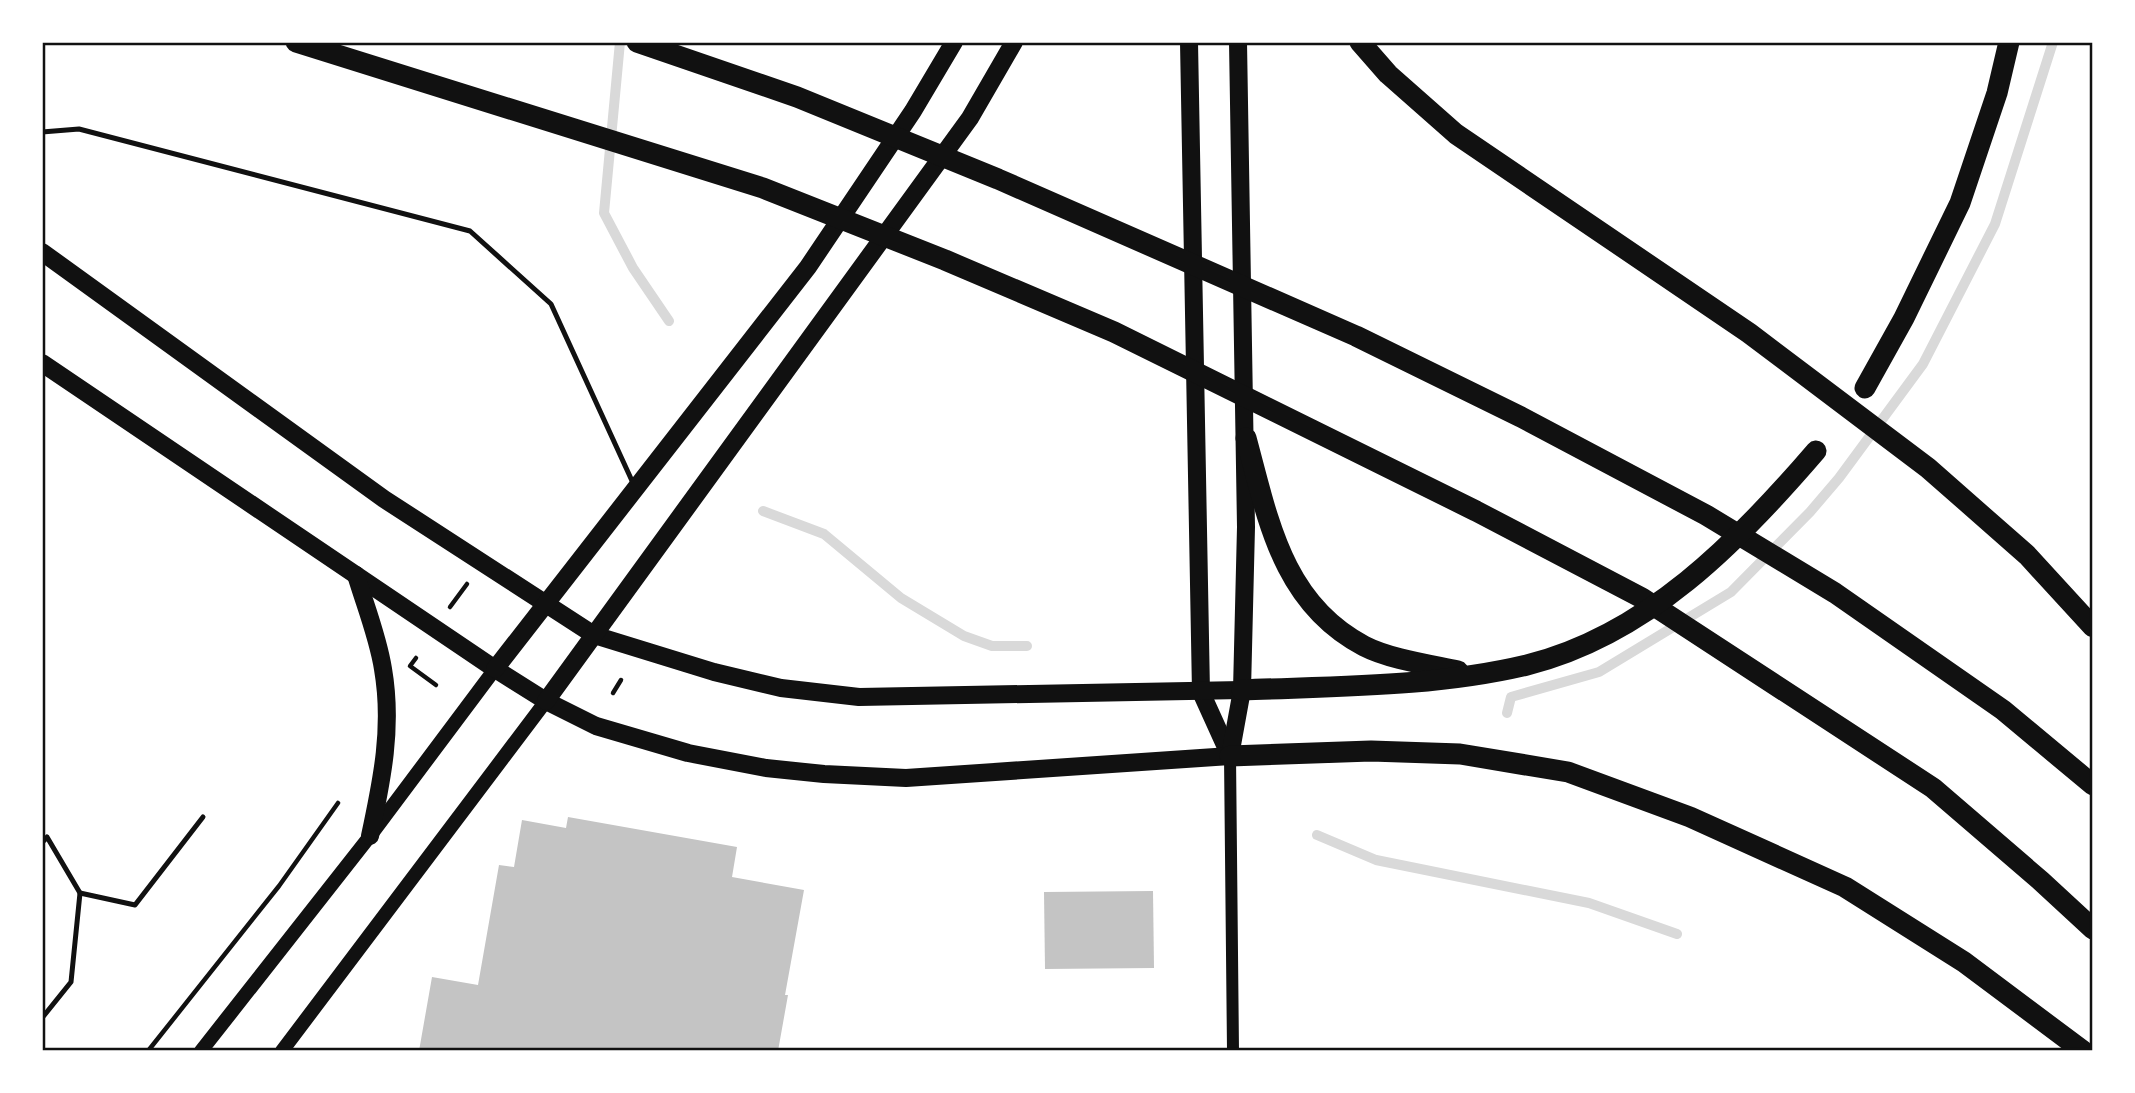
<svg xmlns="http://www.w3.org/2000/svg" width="2135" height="1093" viewBox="0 0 2135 1093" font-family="'IBM Plex Sans',sans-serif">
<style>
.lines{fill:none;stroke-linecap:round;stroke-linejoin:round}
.stream{stroke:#d9d9d9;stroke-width:10}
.building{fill:#c4c4c4}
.path{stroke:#111;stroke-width:4.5}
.service{stroke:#111;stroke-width:5}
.tertiary{stroke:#111;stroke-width:12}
.secondary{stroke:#111;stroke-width:14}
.primary{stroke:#111;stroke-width:18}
.motorway{stroke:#111;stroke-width:21}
.neatline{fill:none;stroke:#111;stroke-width:2.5}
</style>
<rect width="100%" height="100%" fill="#fff"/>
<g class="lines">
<g class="stream">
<polyline points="620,42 604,213 633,268 669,321"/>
<polyline points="763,511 824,534 901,598 964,636 992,646 1027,646"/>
<polyline points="1507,713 1511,697 1599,672 1731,592 1810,512 1839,478 1923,364 1995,224 2053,42"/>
<polyline points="1317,835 1376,860 1589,903 1677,934"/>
</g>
</g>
<g class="building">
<polygon points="568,817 737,847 732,877 804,890 785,995 788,995 778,1051 419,1051 432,977 478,985 499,865 514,867 522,820 566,828"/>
<polygon points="1153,891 1154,968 1045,969 1044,892"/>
</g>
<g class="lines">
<g class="path">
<polyline points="450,607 467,584"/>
<polyline points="416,658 410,666 436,685"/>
<polyline points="613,693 621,680"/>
<polyline points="148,1051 279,886 338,803"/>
</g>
<g class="service">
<polyline points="42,132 79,129 470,231 551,304 633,483"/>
<polyline points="42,843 47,837 80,893 71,982 42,1018"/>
<polyline points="80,893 135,905 203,817"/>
</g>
<polyline class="tertiary" points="1230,756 1233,1051"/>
<g class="secondary">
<polyline points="201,1051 370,836 495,669"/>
<polyline points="282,1051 546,701"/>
</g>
<g class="primary">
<polyline points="1189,42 1201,692 1230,756"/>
<polyline points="42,252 384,499 594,635 714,672 781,688 859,697 1242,690"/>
<polyline points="42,363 495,669 546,701 596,726 688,753 766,768 824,774 906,778 1230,756"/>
<path d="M356,575C365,605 378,637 383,669C393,727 382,780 370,836"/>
<polyline points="495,669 808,267 913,111 954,42"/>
<polyline points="546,701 970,118 1014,42"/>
<polyline points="1230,756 1242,690 1246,527 1238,42"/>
</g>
<g class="motorway">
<polyline points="296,42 763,188 945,260 1114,332 1476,511 1642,598 1933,788 2041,881 2093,929"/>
<polyline points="637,42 797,97 998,179 1356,336 1521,417 1706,515 1835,593 2003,710 2093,785"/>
<polyline points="1360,42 1388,74 1456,134 1749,333 1928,468 2027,555 2093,627"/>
<polyline points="1865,388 1904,318 1960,203 1997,93 2009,42"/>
<path d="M1246,438C1268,519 1282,603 1364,646C1389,659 1430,665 1458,671"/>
<path d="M1242,690C1337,686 1435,687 1527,665C1647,635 1738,542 1816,451"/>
<polyline points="1230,756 1371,751 1460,754 1568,772 1690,817 1845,887 1964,962 2083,1051"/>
</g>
</g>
<rect width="2135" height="1093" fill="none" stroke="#ffffff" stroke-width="88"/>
<rect x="44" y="44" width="2047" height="1005" class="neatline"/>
</svg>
